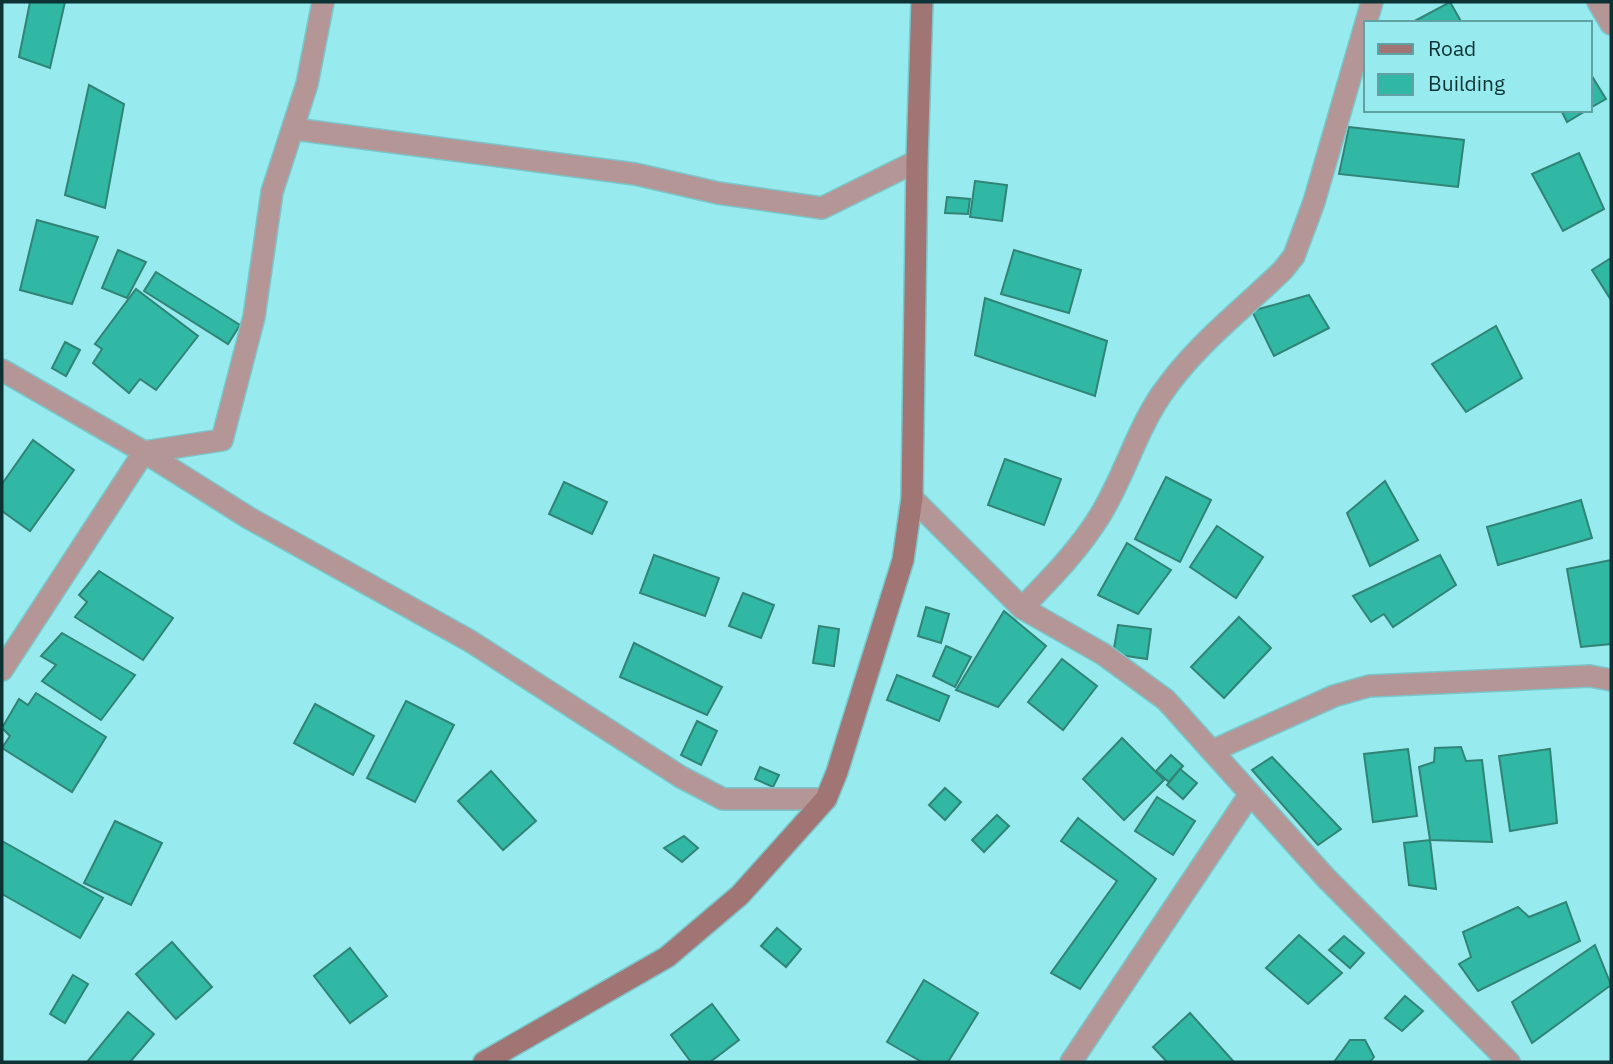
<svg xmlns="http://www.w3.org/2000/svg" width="1613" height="1064" viewBox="0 0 1613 1064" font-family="'IBM Plex Sans',sans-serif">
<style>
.building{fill:#30b8a4;stroke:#318375;stroke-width:2}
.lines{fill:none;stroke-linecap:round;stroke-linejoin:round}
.street-casing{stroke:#7bc6ca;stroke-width:24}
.secondary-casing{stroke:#7bc6ca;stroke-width:24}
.street{stroke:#b59696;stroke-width:21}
.secondary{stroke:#a17574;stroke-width:21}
</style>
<rect width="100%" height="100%" fill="#97ebef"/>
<g class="building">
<polygon points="30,2 65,2 50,68 19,57"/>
<polygon points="1450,2 1462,23 1411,23"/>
<polygon points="1590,73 1606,99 1590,108"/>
<polygon points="89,85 124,104 105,208 65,195"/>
<polygon points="1561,110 1587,110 1567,122"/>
<polygon points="1349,127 1464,140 1458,187 1339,174"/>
<polygon points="1579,153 1604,209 1563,231 1532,174"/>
<polygon points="975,181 1007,185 1002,221 970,217"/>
<polygon points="947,197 970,199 968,214 945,213"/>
<polygon points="37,220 98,237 72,304 20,290"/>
<polygon points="118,250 146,262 127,298 102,288"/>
<polygon points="1014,250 1081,270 1069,313 1001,294"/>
<polygon points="1611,258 1611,300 1592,270"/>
<polygon points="156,272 240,325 228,344 144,291"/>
<polygon points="136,289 198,336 156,390 140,379 129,393 93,363 102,349 95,344"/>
<polygon points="1309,295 1329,328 1274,356 1252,311"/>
<polygon points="985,298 1107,341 1095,396 975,355"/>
<polygon points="1496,326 1522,378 1466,412 1432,364"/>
<polygon points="65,342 80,350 66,376 52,368"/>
<polygon points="33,440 74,470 30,531 2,511 2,484"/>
<polygon points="1005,459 1061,479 1044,525 988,505"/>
<polygon points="1166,477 1211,500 1180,562 1135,539"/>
<polygon points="1385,481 1418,540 1370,566 1347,513"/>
<polygon points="564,482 607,502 592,534 549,514"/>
<polygon points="1581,500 1592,538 1498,565 1487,527"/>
<polygon points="1217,526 1263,557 1236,598 1190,567"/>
<polygon points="1127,543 1171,570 1138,614 1098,595"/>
<polygon points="654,555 719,578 705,616 640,593"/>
<polygon points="1440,555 1456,585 1393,627 1384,614 1371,622 1353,596"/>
<polygon points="1611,560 1611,644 1581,647 1567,569"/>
<polygon points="99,571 173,618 143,660 75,617 87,602 79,595"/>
<polygon points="743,593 774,605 761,638 729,626"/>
<polygon points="926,607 949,614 941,643 918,636"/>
<polygon points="1004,611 1046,646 998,707 956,690"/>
<polygon points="1239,617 1271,648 1224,698 1191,667"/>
<polygon points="1118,625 1151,629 1147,659 1113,654"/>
<polygon points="819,626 839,629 834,666 813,663"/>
<polygon points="62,633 135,675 101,720 42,681 56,665 41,656"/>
<polygon points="634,643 722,687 707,715 620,677"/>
<polygon points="946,646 971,657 955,687 933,676"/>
<polygon points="1062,659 1097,686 1063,730 1028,702"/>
<polygon points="897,675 949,696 939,721 887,700"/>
<polygon points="36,693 106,737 72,792 2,748 10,736 2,728 19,699 28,705"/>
<polygon points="406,701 454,725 415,802 367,778"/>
<polygon points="315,704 374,736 353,775 294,743"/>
<polygon points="697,721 717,731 701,765 681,755"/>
<polygon points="1122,738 1164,780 1124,820 1083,779"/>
<polygon points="1461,747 1466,761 1482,760 1492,842 1430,840 1419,767 1434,762 1435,748"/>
<polygon points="1408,749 1417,816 1373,822 1364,754"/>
<polygon points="1550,749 1557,823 1510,831 1499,756"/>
<polygon points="1171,755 1183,766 1169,782 1156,771"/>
<polygon points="1272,757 1341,829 1318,845 1252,770"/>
<polygon points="760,767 779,775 773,787 755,779"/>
<polygon points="1180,769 1197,783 1183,799 1167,785"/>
<polygon points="491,771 536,821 503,850 458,801"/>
<polygon points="945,788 961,802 945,820 929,805"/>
<polygon points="1157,797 1195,821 1173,855 1135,831"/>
<polygon points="997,815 1009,826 984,852 972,840"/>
<polygon points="1078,818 1156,879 1080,989 1051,973 1117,881 1061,841"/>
<polygon points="115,821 162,843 131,905 84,883"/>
<polygon points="684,836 698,848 682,862 664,848"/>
<polygon points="1430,840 1436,889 1409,885 1404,843"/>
<polygon points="2,841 103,898 80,938 2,894"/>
<polygon points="1566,902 1580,941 1478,991 1459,964 1471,957 1463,932 1518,907 1529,917"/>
<polygon points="777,928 801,949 786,967 761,946"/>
<polygon points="1299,935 1342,973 1308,1004 1266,968"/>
<polygon points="1344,936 1364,953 1350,968 1329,950"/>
<polygon points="172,942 212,987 176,1019 136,974"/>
<polygon points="1595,945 1611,985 1532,1043 1512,1002"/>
<polygon points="350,948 387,996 350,1023 314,976"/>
<polygon points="73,975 88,984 65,1023 50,1014"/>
<polygon points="924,980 978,1013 948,1062 922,1062 887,1042"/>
<polygon points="1405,996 1423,1011 1402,1031 1385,1018"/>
<polygon points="712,1004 739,1040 710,1062 691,1062 671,1035"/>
<polygon points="128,1012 154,1034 130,1062 87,1062"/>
<polygon points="1190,1013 1234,1062 1167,1062 1153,1047"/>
<polygon points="1350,1040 1365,1040 1374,1057 1370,1062 1334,1062"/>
</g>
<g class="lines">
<defs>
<g id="street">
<polyline points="323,2 307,84 272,192 254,317 222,440 144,452 249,518 470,641 681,777 723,799 826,799"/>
<polyline points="1598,2 1611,24"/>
<polyline points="294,129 635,174 718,193 822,208 917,161"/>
<polyline points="2,370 144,452 2,670"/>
<polyline points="912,498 1022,608 1103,654 1166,700 1326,878 1509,1062"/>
<path d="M1022,608C1051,578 1079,550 1101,514C1124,476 1136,432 1161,395C1194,346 1241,311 1283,270L1294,256L1314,202L1372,2"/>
<polyline points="1212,751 1334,696 1369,686 1590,676 1611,680"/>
<polyline points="1071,1062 1250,794"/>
</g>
<polyline id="secondary" points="484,1062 667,957 740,895 826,799 837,772 903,560 912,498 917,161 922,2"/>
</defs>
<use href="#street" class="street-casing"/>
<use href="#secondary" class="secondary-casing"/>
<use href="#street" class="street"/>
<use href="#secondary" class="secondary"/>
</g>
<rect width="1613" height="1064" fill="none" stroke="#0d3234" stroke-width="7"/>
<rect x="1364" y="21" width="228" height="91" fill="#97ebef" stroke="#60a1a4" stroke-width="2"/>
<rect x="1378" y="44" width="35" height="10" fill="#a17574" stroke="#60a1a4" stroke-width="2"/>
<text x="1428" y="56" font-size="21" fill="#0d3234">Road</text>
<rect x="1378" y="74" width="35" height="21" fill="#30b8a4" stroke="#60a1a4" stroke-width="2"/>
<text x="1428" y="91" font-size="21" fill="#0d3234">Building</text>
</svg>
